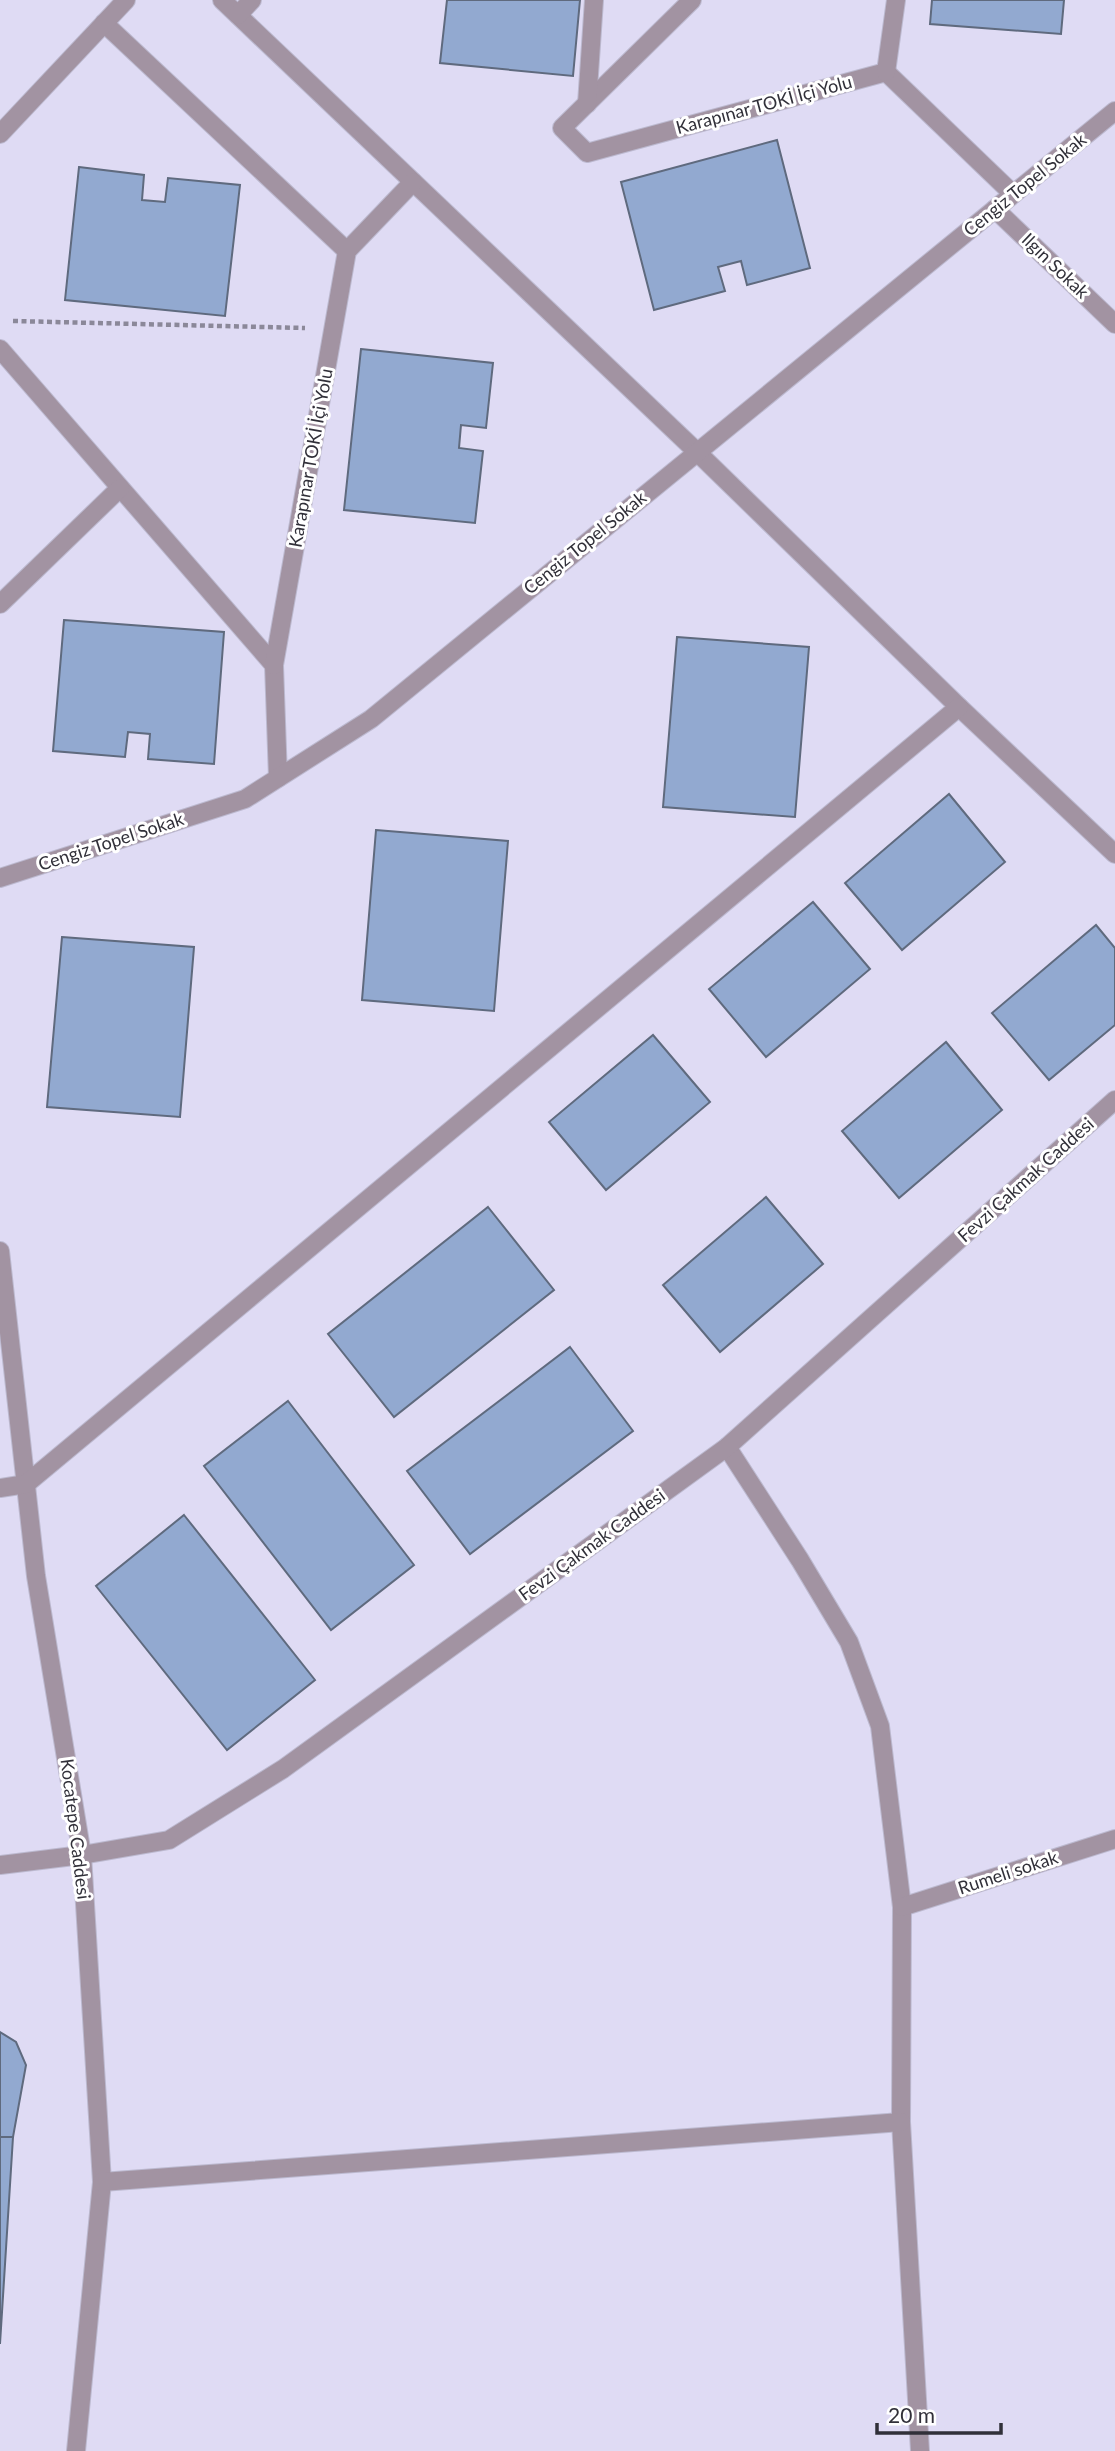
<svg xmlns="http://www.w3.org/2000/svg" width="1115" height="2451" viewBox="0 0 1115 2451" font-family="Lato,sans-serif">
<style>
.building{fill:#92a9d0;stroke:#5f6a7e;stroke-width:2}
.lines{fill:none;stroke-linecap:round;stroke-linejoin:round}
.minor-casing{stroke:#bcb9cf;stroke-width:20}
.path{stroke:#8b8899;stroke-width:4.5;stroke-dasharray:5 3.5;stroke-linecap:butt}
.minor{stroke:#a293a2;stroke-width:18}
.labels{text-anchor:middle;stroke-width:6;stroke-linejoin:round;paint-order:stroke}
.street-label{font-size:18px;fill:#313039;stroke:#fff}
</style>
<rect width="100%" height="100%" fill="#dfdbf4"/>
<g class="building">
<polygon points="447,0 580,0 573,76 440,63"/>
<polygon points="932,0 1064,0 1061,34 930,24"/>
<polygon points="777,140 810,268 747,285 741,261 718,267 725,291 654,310 621,182"/>
<polygon points="79,167 144,175 142,200 165,202 168,178 240,185 225,316 65,300"/>
<polygon points="361,349 493,363 486,428 461,425 459,448 483,451 475,523 344,510"/>
<polygon points="64,620 224,632 214,764 148,759 150,734 128,732 125,757 53,751"/>
<polygon points="677,637 809,647 795,817 663,807"/>
<polygon points="949,794 1005,862 902,950 845,883"/>
<polygon points="376,830 508,841 494,1011 362,1000"/>
<polygon points="813,902 870,969 766,1057 709,989"/>
<polygon points="1096,925 1115,948 1115,1025 1049,1080 992,1013"/>
<polygon points="62,937 194,947 180,1117 47,1107"/>
<polygon points="653,1035 710,1102 606,1190 549,1122"/>
<polygon points="946,1042 1002,1110 899,1198 842,1131"/>
<polygon points="766,1197 823,1264 720,1352 663,1285"/>
<polygon points="488,1207 554,1290 394,1417 328,1334"/>
<polygon points="570,1347 633,1431 470,1554 407,1471"/>
<polygon points="288,1401 414,1565 331,1630 204,1466"/>
<polygon points="184,1515 315,1680 227,1750 96,1586"/>
<polygon points="0,2032 16,2042 26,2065 13,2137 0,2137"/>
<polygon points="0,2137 13,2137 0,2344"/>
</g>
<g class="lines">
<defs>
<g id="minor">
<polyline points="222,0 696,451 959,707 1115,854"/>
<polyline points="692,0 562,128 587,153 886,72 1013,194"/>
<polyline points="238,15 252,0"/>
<polyline points="104,23 347,251"/>
<polyline points="886,72 896,0"/>
<polyline points="587,104 594,0"/>
<polyline points="0,134 126,0"/>
<polyline points="995,209 1115,324"/>
<polyline points="0,349 274,665 278,778"/>
<polyline points="0,604 120,488"/>
<polyline points="274,665 347,251 413,182"/>
<polyline points="0,878 245,799 371,719 1115,111"/>
<polyline points="0,1251 36,1576 82,1855 102,2182 76,2451"/>
<polyline points="727,1447 800,1560 849,1642 880,1726 902,1907 901,2122 920,2451"/>
<polyline points="0,1488 26,1484 959,707"/>
<polyline points="0,1865 82,1855 169,1840 283,1769 727,1447 1115,1100"/>
<polyline points="902,1907 1115,1839"/>
<polyline points="102,2182 901,2122"/>
</g>
</defs>
<use href="#minor" class="minor-casing"/>
<polyline class="path" points="13,321 305,328"/>
<use href="#minor" class="minor"/>
</g>
<g class="labels">
<g class="street-label">
<text transform="translate(764 105) rotate(-15)" y="6">Karapınar TOKİ İçi Yolu</text>
<text transform="translate(1025 185) rotate(-39)" y="6">Cengiz Topel Sokak</text>
<text transform="translate(1055 266) rotate(44)" y="6">Ilgın Sokak</text>
<text transform="translate(311 458) rotate(-80)" y="6">Karapınar TOKİ İçi Yolu</text>
<text transform="translate(585 543) rotate(-39)" y="6">Cengiz Topel Sokak</text>
<text transform="translate(111 842) rotate(-18)" y="6">Cengiz Topel Sokak</text>
<text transform="translate(1026 1180) rotate(-42)" y="6">Fevzi Çakmak Caddesi</text>
<text transform="translate(592 1545) rotate(-36)" y="6">Fevzi Çakmak Caddesi</text>
<text transform="translate(75 1829) rotate(83)" y="6">Kocatepe Caddesi</text>
<text transform="translate(1008 1873) rotate(-18)" y="6">Rumeli sokak</text>
</g>
</g>
<path d="M877 2423v10h124v-10" fill="none" stroke="#313039" stroke-width="3.5"/>
<text x="888" y="2423" font-size="21" fill="#313039" stroke="#ffffff" stroke-width="5" paint-order="stroke">20 m</text>
</svg>
